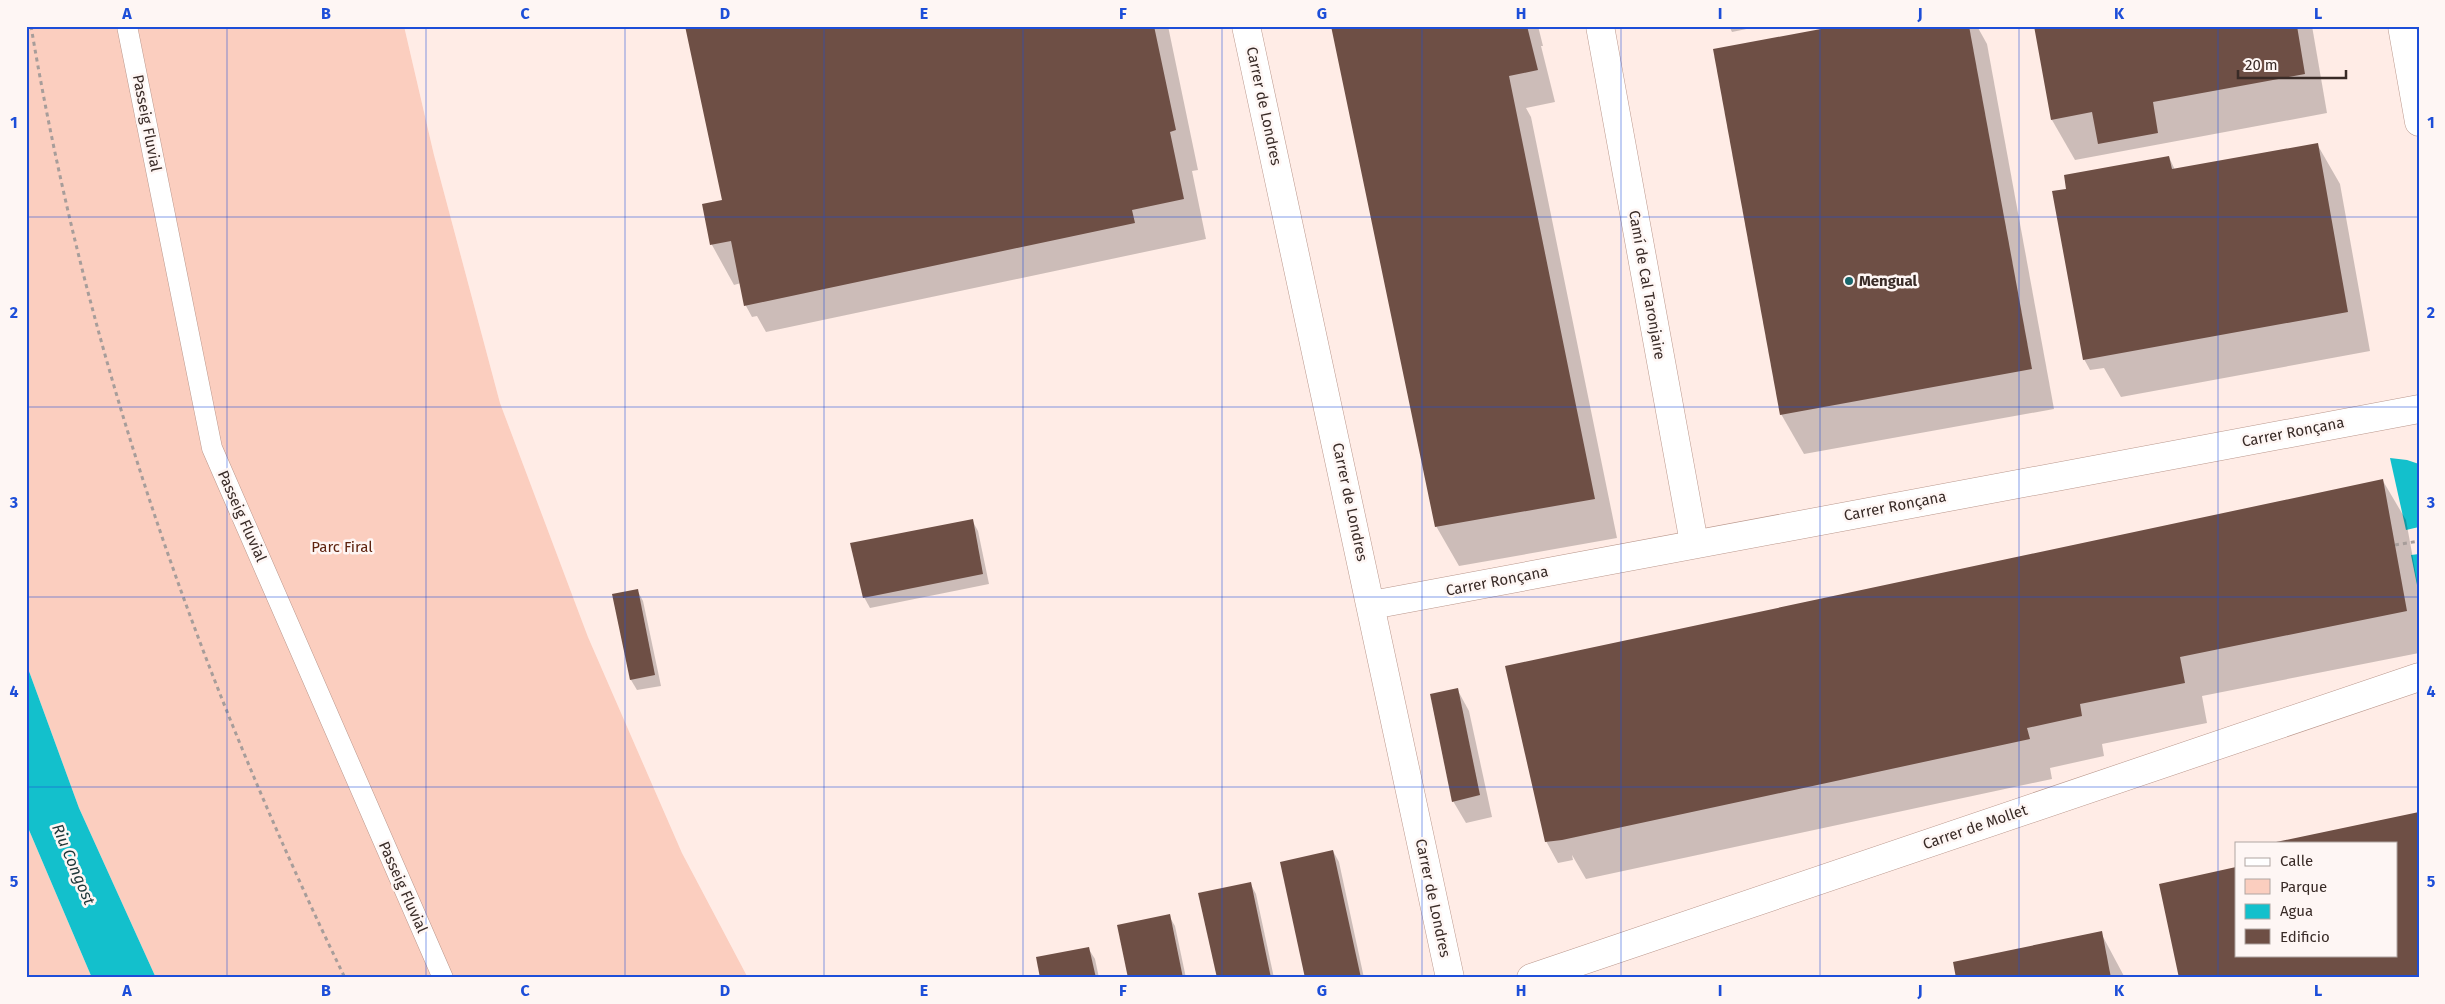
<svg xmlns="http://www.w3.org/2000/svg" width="2445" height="1004" viewBox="0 0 2445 1004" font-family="'Fira Sans',sans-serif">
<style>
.built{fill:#ffece6;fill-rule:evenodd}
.green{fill:#fbcebf}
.water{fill:#13c0cc}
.shadow{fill:#0003}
.building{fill:#6e4f45}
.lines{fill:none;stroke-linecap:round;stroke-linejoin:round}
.service-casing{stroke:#ba978c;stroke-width:21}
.minor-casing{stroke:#ba978c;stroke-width:29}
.path{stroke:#a79d9a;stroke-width:3;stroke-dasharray:4 4;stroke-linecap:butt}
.service{stroke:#fff;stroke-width:20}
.minor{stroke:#fff;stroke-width:28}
.grid{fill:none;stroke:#1d4ed8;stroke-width:1;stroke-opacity:0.55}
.poi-dot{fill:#19676d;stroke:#fef6f4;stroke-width:2}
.labels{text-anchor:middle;stroke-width:5;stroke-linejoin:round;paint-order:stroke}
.street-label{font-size:15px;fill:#392b27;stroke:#fef6f4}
.poi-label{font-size:15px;font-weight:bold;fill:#392b27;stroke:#fef6f4;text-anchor:start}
.park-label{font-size:15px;fill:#5e230f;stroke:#fef6f4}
.water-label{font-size:16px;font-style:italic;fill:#1f3739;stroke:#fef6f4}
.neatline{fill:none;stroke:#1d4ed8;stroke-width:2}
.grid-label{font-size:16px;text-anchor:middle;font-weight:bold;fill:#1d4ed8}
</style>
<rect width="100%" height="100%" fill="#fef6f4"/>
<path class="built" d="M404,26H2419V978H748L682,853L588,637L500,403L434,155ZM2236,843H2396V955H2236Z"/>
<g class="green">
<polygon points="26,26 404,26 434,155 500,403 588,637 682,853 748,978 156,978 79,808 26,663"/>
<polygon points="26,823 92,978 26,978"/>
</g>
<g class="water">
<polygon points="2390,458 2407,460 2419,464 2419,527 2406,530"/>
<polygon points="2419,554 2419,595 2411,555"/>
<polygon points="26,663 79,808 156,978 92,978 26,823"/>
</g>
<g class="shadow">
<polygon points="686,26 1168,26 1198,170 1192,171 1206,239 766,332 757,316 752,317 746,306 741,283 734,285 712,245 704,205 723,201"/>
<polygon points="1333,26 1538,26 1543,46 1541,46 1555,102 1526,108 1531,117 1617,538 1459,566 1436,526"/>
<polygon points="1729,26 1761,26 1732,32"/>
<polygon points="1844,26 1977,26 1987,44 2054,409 1804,454 1781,414"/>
<polygon points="2035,26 2312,26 2327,113 2075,160 2052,120"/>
<polygon points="2317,144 2340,184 2370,351 2121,397 2104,368 2090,370 2084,359 2068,190 2169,157 2175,170"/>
<polygon points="2383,481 2406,520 2419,592 2419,653 2202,696 2207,723 2102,744 2104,756 2050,768 2052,779 1586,879 1572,855 1573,860 1558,863 1546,841"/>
<polygon points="972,520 978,531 989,584 870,608 864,597"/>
<polygon points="637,590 643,601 661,686 637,690 631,680"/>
<polygon points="1457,689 1469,711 1492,817 1466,823 1453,801"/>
<polygon points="2419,813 2419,978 2180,978 2161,884 2236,868 2236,955 2396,955 2396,843 2278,843"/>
<polygon points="1333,851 1339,862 1364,978 1306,978"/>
<polygon points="1250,883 1256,894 1274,978 1218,978"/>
<polygon points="1169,916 1175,926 1186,978 1129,978"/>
<polygon points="2101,933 2125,978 1957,978"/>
<polygon points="1088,948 1095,959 1099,978 1042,978"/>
</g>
<g class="building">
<polygon points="685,26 1154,26 1176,130 1170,132 1184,199 1132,210 1135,223 744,306 731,241 710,245 702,204 722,200"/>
<polygon points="1331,26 1527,26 1538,70 1509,76 1595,499 1435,527"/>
<polygon points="1837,26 1969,26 2032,369 1780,415 1713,49"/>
<polygon points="2034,26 2297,26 2305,74 2153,102 2158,133 2098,144 2092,112 2051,120"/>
<polygon points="2318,143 2348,312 2083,360 2052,191 2066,189 2064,175 2169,156 2172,169"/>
<polygon points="2383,479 2407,611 2180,657 2185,683 2080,704 2082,716 2027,728 2030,739 1562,840 1545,842 1505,666"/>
<polygon points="973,519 983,574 863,598 850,543"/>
<polygon points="638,589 655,675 630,680 612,594"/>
<polygon points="1458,688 1480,795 1452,802 1430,694"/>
<polygon points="2419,812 2419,978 2179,978 2159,884 2236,867 2236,955 2396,955 2396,843 2276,842"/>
<polygon points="1333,850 1361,978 1305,978 1280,862"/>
<polygon points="1251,882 1271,978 1217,978 1198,893"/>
<polygon points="1170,914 1183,978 1128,978 1117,925"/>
<polygon points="2102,931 2111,978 1956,978 1953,962"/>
<polygon points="1089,947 1096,978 1040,978 1036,957"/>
</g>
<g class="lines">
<defs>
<polyline id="service" points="127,26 212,448 443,978"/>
<g id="minor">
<polyline points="1246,26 1450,978"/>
<polyline points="1600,26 1694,543"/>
<polyline points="2402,26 2419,122"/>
<polyline points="1372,605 2419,409"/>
<polyline points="1531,978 2419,677"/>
</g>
</defs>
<use href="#service" class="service-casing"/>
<use href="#minor" class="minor-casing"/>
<g class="path">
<path d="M31,26C86,356 199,677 345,978"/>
<polyline points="2395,545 2419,541"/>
</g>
<use href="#service" class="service"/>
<use href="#minor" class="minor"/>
</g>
<path class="grid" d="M227,26V978M426,26V978M625,26V978M824,26V978M1023,26V978M1222,26V978M1422,26V978M1621,26V978M1820,26V978M2019,26V978M2218,26V978M26,217H2419M26,407H2419M26,597H2419M26,787H2419"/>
<circle class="poi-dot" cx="1849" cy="281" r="5"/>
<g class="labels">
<g class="street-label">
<text transform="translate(1264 106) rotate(78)" y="5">Carrer de Londres</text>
<text transform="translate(147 123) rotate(79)" y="5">Passeig Fluvial</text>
<text transform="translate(1647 285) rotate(80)" y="5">Camí de Cal Taronjaire</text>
<text transform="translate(2293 432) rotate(-11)" y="5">Carrer Ronçana</text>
<text transform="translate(1350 502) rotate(78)" y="5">Carrer de Londres</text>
<text transform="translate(1895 506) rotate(-11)" y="5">Carrer Ronçana</text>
<text transform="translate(242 516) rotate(66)" y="5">Passeig Fluvial</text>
<text transform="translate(1497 581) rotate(-11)" y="5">Carrer Ronçana</text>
<text transform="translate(1975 827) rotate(-19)" y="5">Carrer de Mollet</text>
<text transform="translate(403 887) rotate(66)" y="5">Passeig Fluvial</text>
<text transform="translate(1433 898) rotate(78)" y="5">Carrer de Londres</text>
</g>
<g class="poi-label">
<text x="1859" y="286">Mengual</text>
</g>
<g class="park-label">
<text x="342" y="552">Parc Firal</text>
</g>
<g class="water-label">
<text transform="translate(74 864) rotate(67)" y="6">Riu Congost</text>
</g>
</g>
<rect width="2445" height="1004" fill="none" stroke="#fef6f4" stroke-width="55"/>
<rect x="2235" y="842" width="162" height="115" fill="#fef6f4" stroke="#afa5a2"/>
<rect x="2245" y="858" width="25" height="8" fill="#ffffff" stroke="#afa5a2"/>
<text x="2280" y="866" font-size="15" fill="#392b27">Calle</text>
<rect x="2245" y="879" width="25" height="15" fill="#fbcebf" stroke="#afa5a2"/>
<text x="2280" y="892" font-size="15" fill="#392b27">Parque</text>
<rect x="2245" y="904" width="25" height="15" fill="#13c0cc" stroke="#afa5a2"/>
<text x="2280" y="916" font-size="15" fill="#392b27">Agua</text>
<rect x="2245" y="929" width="25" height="15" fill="#6e4f45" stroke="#afa5a2"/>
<text x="2280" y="942" font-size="15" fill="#392b27">Edificio</text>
<path d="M2238 70v8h108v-8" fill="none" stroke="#392b27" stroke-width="2.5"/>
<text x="2245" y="70" font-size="15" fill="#392b27" stroke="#fef6f4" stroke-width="4" paint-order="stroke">20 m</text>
<rect x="28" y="28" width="2390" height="948" class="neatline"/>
<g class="grid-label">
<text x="127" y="19">A</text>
<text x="326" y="19">B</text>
<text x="525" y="19">C</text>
<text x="725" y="19">D</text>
<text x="924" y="19">E</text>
<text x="1123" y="19">F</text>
<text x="1322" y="19">G</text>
<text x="1521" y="19">H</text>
<text x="1720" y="19">I</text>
<text x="1920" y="19">J</text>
<text x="2119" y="19">K</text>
<text x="2318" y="19">L</text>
<text x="14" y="128">1</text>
<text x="2431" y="128">1</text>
<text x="14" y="318">2</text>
<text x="2431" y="318">2</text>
<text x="14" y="508">3</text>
<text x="2431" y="508">3</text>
<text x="14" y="697">4</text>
<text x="2431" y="697">4</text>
<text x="14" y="887">5</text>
<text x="2431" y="887">5</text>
<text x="127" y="996">A</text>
<text x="326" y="996">B</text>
<text x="525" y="996">C</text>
<text x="725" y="996">D</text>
<text x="924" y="996">E</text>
<text x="1123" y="996">F</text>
<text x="1322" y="996">G</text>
<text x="1521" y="996">H</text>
<text x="1720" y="996">I</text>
<text x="1920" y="996">J</text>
<text x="2119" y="996">K</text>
<text x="2318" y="996">L</text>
</g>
</svg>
